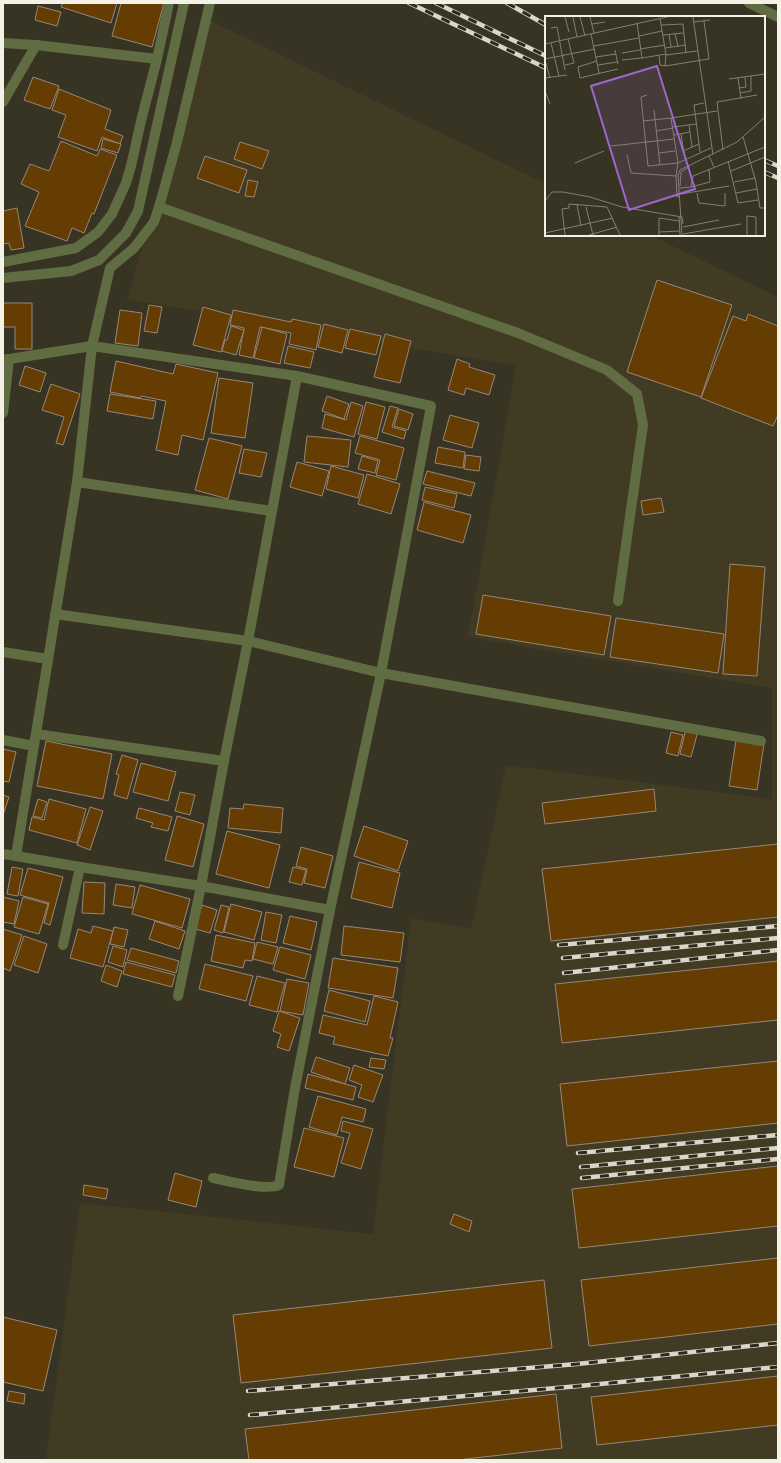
<svg xmlns="http://www.w3.org/2000/svg" width="781" height="1463" viewBox="0 0 781 1463" font-family="Ubuntu,sans-serif">
<style>
.built{fill:#413b24}
.building{fill:#653d03;stroke:#968779}
.lines{fill:none;stroke-linecap:round;stroke-linejoin:round}
.minor{stroke:#606d42;stroke-width:10}
.tertiary{stroke:#606d42;stroke-width:10}
.rail-casing{stroke:#d9d6cc;stroke-width:4.5}
.rail{stroke:#2e2a1a;stroke-width:3;stroke-dasharray:9;stroke-linecap:butt}
.inset-road{fill:none;stroke:#838072;stroke-width:1}
.view{fill:#9f67cb;fill-opacity:0.15;stroke:#9f67cb;stroke-width:2}
.inset-edge{fill:none;stroke:#f4f1e7;stroke-width:2}
</style>
<rect width="100%" height="100%" fill="#383424"/>
<polygon class="built" points="209,20 546,184 546,235 650,235 778,297 778,1460 46,1460 80,1203 373,1234 411,918 471,929 506,765 772,799 772,688 468,637 516,366 127,299"/>
<g class="building">
<polygon points="63,3 117,3 111,23 61,7"/>
<polygon points="121,3 164,3 152,47 112,36"/>
<polygon points="38,6 61,12 57,26 35,20"/>
<polygon points="33,77 59,86 50,109 24,100"/>
<polygon points="59,89 111,110 105,129 123,136 120,144 102,137 97,151 58,137 66,115 52,110"/>
<polygon points="103,139 121,144 118,153 101,148"/>
<polygon points="61,141 97,156 100,149 117,155 94,214 92,213 84,233 72,228 67,241 25,226 39,192 21,184 30,164 49,171"/>
<polygon points="240,142 269,151 262,169 234,159"/>
<polygon points="205,156 247,170 239,193 197,178"/>
<polygon points="248,180 258,182 254,197 245,196"/>
<polygon points="17,208 24,248 11,250 9,243 3,244 3,211"/>
<polygon points="657,280 732,305 701,397 627,372"/>
<polygon points="3,303 32,303 32,349 15,349 15,327 3,327"/>
<polygon points="149,305 162,307 157,333 144,331"/>
<polygon points="203,307 231,315 221,352 193,345"/>
<polygon points="120,310 142,313 138,346 115,343"/>
<polygon points="233,310 291,322 292,319 321,325 316,350 289,344 291,333 260,327 253,358 239,355 244,328 230,325"/>
<polygon points="748,314 778,326 778,415 773,426 701,398 733,316 746,321"/>
<polygon points="324,324 348,330 342,353 318,347"/>
<polygon points="231,326 244,330 236,355 222,351 225,340 227,340"/>
<polygon points="262,327 287,334 280,364 254,358"/>
<polygon points="350,329 381,336 376,355 345,348"/>
<polygon points="385,334 411,341 400,383 374,377"/>
<polygon points="288,346 314,352 310,368 284,363"/>
<polygon points="457,359 470,364 469,367 495,375 489,395 466,388 464,395 448,390"/>
<polygon points="116,361 173,374 176,364 218,373 203,440 182,435 178,455 156,450 166,401 141,396 140,398 110,392"/>
<polygon points="25,366 46,373 40,392 19,385"/>
<polygon points="219,378 253,383 245,438 211,433"/>
<polygon points="51,384 80,394 63,445 56,443 64,417 42,410"/>
<polygon points="110,394 156,401 153,419 107,411"/>
<polygon points="327,396 349,404 344,419 322,411"/>
<polygon points="351,402 363,406 354,437 322,428 325,414 346,420"/>
<polygon points="366,402 385,407 377,439 358,434"/>
<polygon points="390,406 398,408 392,427 406,431 404,439 382,432"/>
<polygon points="399,409 413,414 408,430 394,426"/>
<polygon points="450,415 479,423 472,448 443,440"/>
<polygon points="307,436 351,440 348,467 304,462"/>
<polygon points="360,436 404,448 396,480 376,475 380,460 355,453"/>
<polygon points="209,438 242,446 228,499 195,490"/>
<polygon points="438,447 465,452 463,468 435,463"/>
<polygon points="244,449 267,453 261,477 239,473"/>
<polygon points="466,455 481,457 479,471 464,469"/>
<polygon points="362,456 378,461 375,473 358,469"/>
<polygon points="297,462 329,471 322,496 290,487"/>
<polygon points="331,466 364,475 358,498 326,489"/>
<polygon points="427,471 475,483 471,496 423,484"/>
<polygon points="367,474 400,484 391,514 358,504"/>
<polygon points="425,487 457,494 454,508 422,500"/>
<polygon points="661,498 664,512 643,515 641,501"/>
<polygon points="424,502 471,515 463,543 417,530"/>
<polygon points="730,564 765,567 757,676 723,674"/>
<polygon points="483,595 611,616 604,655 476,634"/>
<polygon points="616,618 724,634 718,673 610,657"/>
<polygon points="686,728 698,731 691,757 680,754"/>
<polygon points="671,732 683,735 678,756 666,753"/>
<polygon points="736,740 764,744 757,790 729,786"/>
<polygon points="46,741 112,754 103,799 37,786"/>
<polygon points="3,749 16,752 9,782 3,781"/>
<polygon points="122,755 138,760 127,799 114,795 119,775 116,774"/>
<polygon points="141,763 176,772 168,801 133,792"/>
<polygon points="654,789 656,811 545,824 542,803"/>
<polygon points="180,792 195,795 190,815 175,811"/>
<polygon points="3,795 9,797 3,815"/>
<polygon points="38,799 47,802 42,818 33,816"/>
<polygon points="49,799 86,809 77,843 29,830 32,817 44,820"/>
<polygon points="244,804 283,808 281,833 228,828 230,808 243,809"/>
<polygon points="90,807 103,811 90,850 77,845"/>
<polygon points="139,808 172,817 168,831 151,827 153,823 136,818"/>
<polygon points="177,816 204,824 193,867 165,860"/>
<polygon points="364,826 408,841 398,871 354,856"/>
<polygon points="227,831 280,845 269,888 216,874"/>
<polygon points="778,844 778,917 551,941 542,869"/>
<polygon points="301,847 333,856 325,888 304,883 307,869 296,866"/>
<polygon points="359,862 400,873 392,908 351,898"/>
<polygon points="12,867 23,869 18,896 7,894"/>
<polygon points="293,867 306,870 302,885 289,882"/>
<polygon points="28,868 63,877 50,925 44,923 49,903 20,895"/>
<polygon points="84,882 105,883 104,914 82,913"/>
<polygon points="116,884 135,887 132,908 113,905"/>
<polygon points="140,885 190,899 182,928 132,914"/>
<polygon points="3,897 19,901 14,924 3,922"/>
<polygon points="23,897 48,904 39,934 14,927"/>
<polygon points="231,904 262,912 254,940 224,932"/>
<polygon points="202,905 217,910 210,933 195,929"/>
<polygon points="221,905 229,907 223,933 214,930"/>
<polygon points="266,912 282,915 276,943 261,940"/>
<polygon points="290,916 317,922 311,950 283,943"/>
<polygon points="155,921 185,931 179,949 149,939"/>
<polygon points="93,926 113,931 103,967 70,958 78,929 91,933"/>
<polygon points="344,926 404,933 400,962 341,955"/>
<polygon points="114,927 128,930 124,947 110,944"/>
<polygon points="3,929 22,935 10,971 3,968"/>
<polygon points="216,935 255,943 252,961 245,960 243,968 211,961"/>
<polygon points="24,936 47,944 38,973 14,965"/>
<polygon points="257,942 278,947 273,964 253,959"/>
<polygon points="113,946 127,950 123,967 108,962"/>
<polygon points="280,947 311,955 305,979 273,970"/>
<polygon points="131,948 179,961 176,973 127,960"/>
<polygon points="333,958 398,968 393,998 328,988"/>
<polygon points="778,961 778,1020 562,1043 555,984"/>
<polygon points="126,962 175,975 172,987 123,974"/>
<polygon points="205,964 253,976 246,1001 199,989"/>
<polygon points="106,965 122,971 117,987 101,981"/>
<polygon points="257,976 285,983 277,1012 249,1005"/>
<polygon points="287,979 309,983 303,1015 280,1011"/>
<polygon points="329,990 370,1001 365,1022 324,1011"/>
<polygon points="374,996 398,1002 390,1038 393,1038 388,1056 333,1044 335,1037 319,1033 323,1015 367,1025"/>
<polygon points="279,1011 300,1018 289,1051 277,1047 281,1034 273,1031"/>
<polygon points="316,1057 350,1068 345,1084 311,1072"/>
<polygon points="371,1058 386,1060 384,1069 369,1067"/>
<polygon points="778,1061 778,1123 567,1146 560,1084"/>
<polygon points="354,1065 383,1075 373,1102 358,1097 362,1085 349,1080"/>
<polygon points="308,1074 356,1087 353,1100 305,1088"/>
<polygon points="318,1096 366,1109 363,1122 342,1117 337,1135 309,1127"/>
<polygon points="343,1121 373,1129 361,1169 341,1163 350,1133 341,1131"/>
<polygon points="304,1128 344,1138 334,1177 294,1167"/>
<polygon points="778,1166 778,1226 579,1248 572,1189"/>
<polygon points="175,1173 202,1181 196,1207 168,1200"/>
<polygon points="84,1185 108,1189 106,1199 83,1195"/>
<polygon points="454,1214 472,1221 469,1232 450,1224"/>
<polygon points="778,1258 778,1324 589,1346 581,1280"/>
<polygon points="544,1280 552,1348 241,1383 233,1315"/>
<polygon points="3,1317 57,1330 43,1391 3,1382"/>
<polygon points="778,1376 778,1425 597,1445 591,1397"/>
<polygon points="9,1391 25,1394 24,1404 7,1401"/>
<polygon points="556,1394 562,1448 457,1460 249,1460 245,1429"/>
</g>
<g class="lines">
<g class="minor">
<polyline points="749,3 778,17"/>
<polyline points="3,43 36,45"/>
<polyline points="3,102 36,45 157,59"/>
<polyline points="159,207 177,142 210,3"/>
<polyline points="3,262 76,248 98,232 112,214 126,183 131,166 141,121 157,59 169,3"/>
<path d="M3,360L92,346L297,376L431,406L381,673L330,910L295,1088L279,1185C265,1191 229,1181 213,1178"/>
<polyline points="3,413 9,359"/>
<polyline points="77,482 272,511"/>
<polyline points="55,614 248,641 381,673 761,741"/>
<polyline points="3,652 48,659"/>
<polyline points="36,734 224,761"/>
<polyline points="3,740 34,746"/>
<polyline points="3,854 16,856 77,482 92,346 110,268 134,248 154,222 159,207 518,333 607,370 637,394 643,425 618,601"/>
<polyline points="16,856 80,867 201,886 330,910"/>
<polyline points="63,945 80,867"/>
<polyline points="178,996 201,886 224,761 248,641 297,376"/>
</g>
<polyline class="tertiary" points="3,278 71,271 99,260 126,233 138,211 184,3"/>
<defs>
<g id="rail">
<polyline points="409,3 546,68"/>
<polyline points="436,3 546,56"/>
<polyline points="507,3 546,25"/>
<polyline points="764,160 778,166"/>
<polyline points="764,172 778,178"/>
<polyline points="559,945 778,926"/>
<polyline points="563,958 778,938"/>
<polyline points="564,973 778,950"/>
<polyline points="578,1153 778,1135"/>
<polyline points="581,1167 778,1148"/>
<polyline points="582,1178 778,1159"/>
<polyline points="248,1391 577,1364 778,1343"/>
<polyline points="250,1415 579,1386 778,1367"/>
</g>
</defs>
<use href="#rail" class="rail-casing"/>
<use href="#rail" class="rail"/>
</g>
<g transform="translate(545 16)">
<rect width="220" height="220" fill="#383424"/>
<path class="inset-road" d="M20,1L24,16M28,1L32,21M35,1L40,20M45,1L49,17M148,1L168,139M115,2L121,39L120,50L164,43L159,5M148,6L165,4M92,7L97,42L121,38M47,8L60,6M117,9L138,8L141,37M6,12L12,11L20,54M46,18L54,57M124,18L126,31M130,18L133,30M118,19L138,17M94,20L117,15M6,27L14,60M0,28L122,1M49,30L94,22M120,32L141,29M95,33L120,29M70,34L73,48M77,37L95,34M114,39L115,49L120,50M121,39L152,35M51,41L71,38M0,43L50,33M0,44L5,62M77,44L97,42M52,45L33,51L35,62L73,53M20,49L29,47L23,23M53,49L72,46M0,62L22,59M193,62L196,83M184,63L220,58M194,72L201,71L200,61M0,75L5,88M195,77L206,75V60M102,79L96,81L103,150L133,147L166,132M109,94L115,149M98,105L126,102M144,109L147,131M128,111L151,108M111,115L128,112M136,118L140,143M129,119L145,116M198,121L211,166L215,192H220M66,130L129,123M178,134L172,86L212,79M138,135L154,128M155,136L149,89L159,87M114,137L130,135M82,139L86,157L131,160L133,147L126,102L172,95M164,140L169,151M183,145L193,187L213,184M30,147L59,135M186,155L220,141M131,160L132,181L134,180M189,166L210,162M135,170L136,156L145,150M146,171L165,166L164,153M135,172L146,171L148,160L220,131M152,177L154,187L180,190V177M191,177L212,173M136,178L184,170M0,185L7,176H18L45,181L77,191L137,201L138,208M32,189L36,210M41,191L48,219M134,200L135,219M138,211L174,204M114,216L135,215M0,217L68,202M138,218L196,208M20,219L17,193L24,192V188L62,191L75,219M44,219L72,211M114,219V202L134,205M137,219L133,159L135,154L192,126L220,101M202,219V200L211,201V219"/>
<path class="view" d="M112,50L150,173L84,194L46,70Z"/>
<rect width="220" height="220" class="inset-edge"/>
</g>
<rect width="781" height="1463" fill="none" stroke="#f4f1e7" stroke-width="8"/>
</svg>
